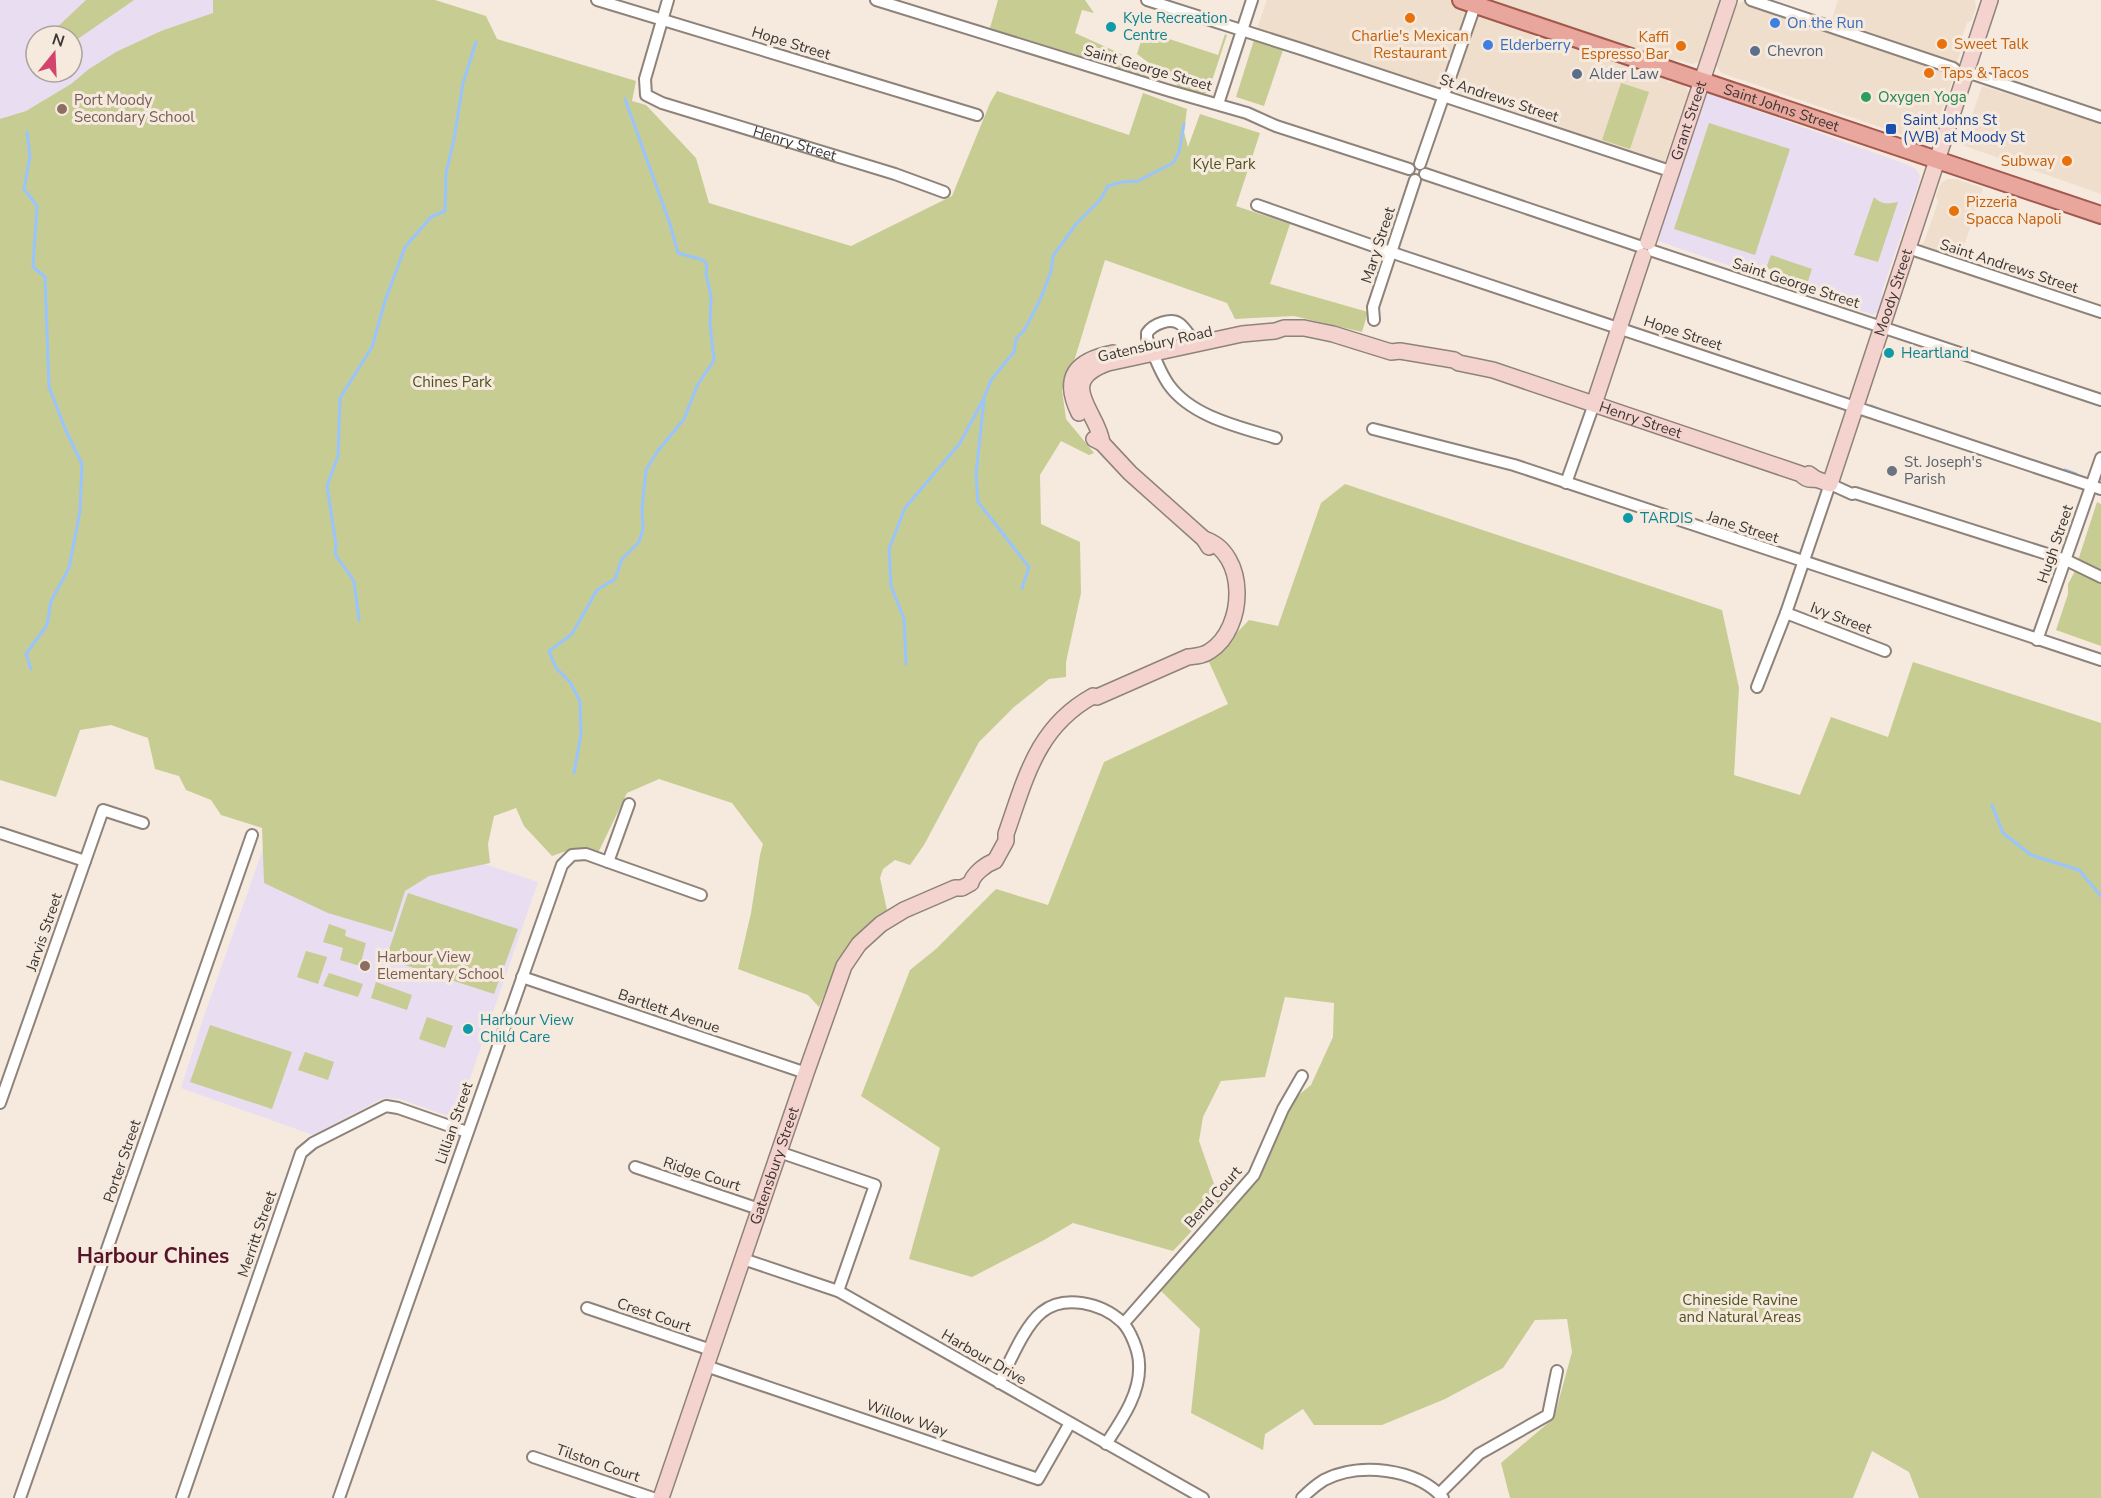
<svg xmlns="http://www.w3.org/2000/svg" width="2101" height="1498" viewBox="0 0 2101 1498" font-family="'Nunito Sans',sans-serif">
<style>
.built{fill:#f0decd}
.education{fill:#e9ddf2;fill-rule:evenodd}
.green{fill:#c6cc92}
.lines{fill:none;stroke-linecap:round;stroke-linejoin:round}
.stream{stroke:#9ac4fe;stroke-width:3}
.street-casing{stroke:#8e837a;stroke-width:14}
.secondary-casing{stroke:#8e837a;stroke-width:18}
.primary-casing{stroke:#a3584d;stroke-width:20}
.street{stroke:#fff;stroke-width:10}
.secondary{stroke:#f4d2ce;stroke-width:15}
.primary{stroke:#e9a69d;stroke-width:16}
.food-dot{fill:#e8710a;stroke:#f6eadf;stroke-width:2}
.shop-dot{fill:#3f7fe0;stroke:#f6eadf;stroke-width:2}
.culture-dot{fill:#0f9aa8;stroke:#f6eadf;stroke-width:2}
.service-dot{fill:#5c6f8a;stroke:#f6eadf;stroke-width:2}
.leisure-dot{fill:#2e9e5b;stroke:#f6eadf;stroke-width:2}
.education-dot{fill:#8d6e63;stroke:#f6eadf;stroke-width:2}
.transit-dot{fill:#1a4fb4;stroke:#f6eadf;stroke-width:2}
.worship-dot{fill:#6b7280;stroke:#f6eadf;stroke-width:2}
.labels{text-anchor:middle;stroke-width:6;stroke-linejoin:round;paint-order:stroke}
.culture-label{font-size:15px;fill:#0d838f;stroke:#f6eadf;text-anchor:start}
.shop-label{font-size:15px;fill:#366cbe;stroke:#f6eadf;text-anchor:start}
.food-label{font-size:15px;fill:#c56008;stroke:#f6eadf;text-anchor:start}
.street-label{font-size:15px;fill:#3c3733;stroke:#f6eadf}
.service-label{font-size:15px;fill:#4e5e75;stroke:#f6eadf;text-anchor:start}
.leisure-label{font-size:15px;fill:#27864d;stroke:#f6eadf;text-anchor:start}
.education-label{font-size:15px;fill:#785e54;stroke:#f6eadf;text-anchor:start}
.transit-label{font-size:15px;fill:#164399;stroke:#f6eadf;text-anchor:start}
.park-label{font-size:15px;fill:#4f531e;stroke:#f6eadf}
.worship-label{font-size:15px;fill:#5b616d;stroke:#f6eadf;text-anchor:start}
.district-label{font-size:21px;font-weight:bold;fill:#571328;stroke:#f6eadf}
</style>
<rect width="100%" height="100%" fill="#f6eadf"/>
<g class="built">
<polygon points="1267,0 1720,0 1702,57 1697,63 1692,64 1676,59 1668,83 1675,82 1684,85 1689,92 1690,97 1688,105 1682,111 1665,161 1658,162 1453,91 1437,84 1431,92 1257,36 1257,28"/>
<polygon points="1838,0 1975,0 1976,7 1972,20 1967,23 1961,41 1963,47 1956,64 1831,23"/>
<polygon points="1744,1 1949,70 1953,78 1934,134 1925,141 1918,140 1721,73 1715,64 1734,6"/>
<polygon points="1982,86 2101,124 2101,194 1962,145"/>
<polygon points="1948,179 1956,179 1983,188 1959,261 1918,247 1924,242 1938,202 1936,196 1939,187 1942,182"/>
</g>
<g class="education">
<path d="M0,0H289L0,147ZM36,36H72V72H36Z"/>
<polygon points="1710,94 1911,166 1917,170 1920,176 1919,182 1882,291 1883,301 1881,308 1876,313 1873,315 1658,241 1699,103 1704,96"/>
<polygon points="278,806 491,866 538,882 456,1119 400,1099 383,1098 313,1135 181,1088 204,1016"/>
</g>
<g class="green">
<polygon points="86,0 134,0 72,43 72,36 52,36 51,33"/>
<polygon points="213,0 435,0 486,16 497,39 636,81 632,101 646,105 696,158 709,203 851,246 952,196 990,103 997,91 1129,135 1143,93 1187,109 1184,132 1188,147 1200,114 1260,133 1236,206 1290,224 1270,284 1368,312 1362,332 1294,316 1235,319 1227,303 1105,260 1075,358 1062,390 1066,419 1094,453 1089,455 1061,441 1040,475 1041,524 1080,542 1081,593 1066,662 1066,677 1049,679 1014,707 979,742 924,845 910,865 895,860 883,869 880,878 887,910 860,932 837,964 819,1007 808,995 738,969 751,913 760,855 763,844 732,803 659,779 627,793 599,851 569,850 552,856 524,826 516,808 494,816 488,844 490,863 429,876 405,891 392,932 328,913 264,883 262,828 221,815 211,800 186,790 179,776 155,769 148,738 111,725 80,730 56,797 0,780 0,119 26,111 71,84 89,69 116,52 161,31 213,13"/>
<polygon points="998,0 1085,0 1094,13 1082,10 1075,33 1128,57 1157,80 990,28"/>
<polygon points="1154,34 1218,55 1225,34 1227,35 1208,93 1200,94 1178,87 1176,83 1137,54 1142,38 1147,39"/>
<polygon points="1254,40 1283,50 1264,106 1236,97"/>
<polygon points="1621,83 1649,92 1630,149 1602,140"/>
<polygon points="1709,123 1790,149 1755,255 1674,229"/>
<path d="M1874,197C1882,205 1887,204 1898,202L1878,262L1854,255Z"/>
<polygon points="1771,255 1812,269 1808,281 1806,283 1766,268"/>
<polygon points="1345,484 1722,610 1739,688 1734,775 1800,795 1831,717 1888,737 1913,662 2101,723 2101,1498 1919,1498 1909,1472 1872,1451 1853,1498 1510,1498 1501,1463 1554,1418 1572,1352 1567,1319 1535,1320 1503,1368 1445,1399 1382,1425 1314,1425 1303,1409 1265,1434 1263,1450 1191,1413 1200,1329 1160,1290 1254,1180 1295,1098 1311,1085 1333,1037 1334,1003 1285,997 1265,1077 1221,1081 1203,1117 1199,1141 1220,1201 1173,1251 1073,1223 1044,1240 972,1277 909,1259 940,1148 861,1096 910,970 936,949 996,889 1048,905 1104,762 1228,704 1209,662 1249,620 1278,626 1321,503"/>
<polygon points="2097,502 2101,504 2101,646 2056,630 2068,594 2068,584 2074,573"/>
<polygon points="408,893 518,929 494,994 386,959"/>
<polygon points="329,924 346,930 345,936 366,943 360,966 340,960 343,948 323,942"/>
<polygon points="306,951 327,957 318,984 297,977"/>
<polygon points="329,973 363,984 358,997 323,986"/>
<polygon points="376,982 412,995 407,1010 371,998"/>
<polygon points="427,1017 453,1026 445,1048 419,1039"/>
<polygon points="210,1025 292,1052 272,1109 190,1082"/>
<polygon points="305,1052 334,1062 328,1080 298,1070"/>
</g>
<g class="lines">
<g class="stream">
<polyline points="27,132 30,156 24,189 37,206 33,267 45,277 49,387 66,431 82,464 80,511 69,568 51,601 47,625 26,654 31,669"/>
<polyline points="984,400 976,474 978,502 1029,567 1022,588"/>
<polyline points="1871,406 1883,411"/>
<polyline points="2065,470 2076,474"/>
<polyline points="359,620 354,581 335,554 336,545 327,486 338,456 340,398 372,347 385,301 405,247 431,217 445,211 446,173 454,139 463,83 476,42"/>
<polyline points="906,664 904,619 891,586 889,549 905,508 960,443 984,398 991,380 1014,352 1016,339 1025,329 1041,298 1051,271 1053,256 1076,224 1100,200 1108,186 1122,182 1138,181 1173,163 1179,152 1184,124"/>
<polyline points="574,773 581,734 580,701 570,682 556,668 549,651 572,634 597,590 615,579 622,559 639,542 643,529 642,509 646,470 657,452 684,419 697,386 714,360 710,324 711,296 706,274 707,265 703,260 678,253 670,224 625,99"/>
<polyline points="1992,805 2003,833 2031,855 2079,870 2101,896"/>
</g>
<defs>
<g id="street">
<polyline points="597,0 977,115"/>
<path id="s1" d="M668,0L645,79L646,95L662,103L895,174L944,192"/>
<polyline points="876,0 1170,91 1247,113 1276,126 1409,169"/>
<polyline points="1147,0 1301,49 1670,171"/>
<polyline points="1751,0 1953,68 1959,73 1964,81"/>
<polyline points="1967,72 2101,117"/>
<polyline points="1218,104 1252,0"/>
<polyline points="1420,164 1477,0"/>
<polyline points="1425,174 1639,246"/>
<polyline points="1257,205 1402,256 2101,489"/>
<polyline points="1908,248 2101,312"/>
<polyline points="1653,251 2101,400"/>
<polyline points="1374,320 1373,307 1415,180"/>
<path d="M1190,336C1187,332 1184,327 1180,324C1171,317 1153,324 1147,333V338C1153,353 1159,371 1169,385C1192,417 1240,427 1276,438"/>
<polyline points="1373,429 1514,465 2101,660"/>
<polyline points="1566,483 1594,404"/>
<polyline points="1786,613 1885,651"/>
<polyline points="2037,640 2101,458"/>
<polyline points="1757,687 1786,613 1830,484 1852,494 1855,493 2066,560 2101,577"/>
<polyline points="0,833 85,861"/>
<polyline points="608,862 701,895"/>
<polyline points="522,977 806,1073"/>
<polyline points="0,1103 103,810 143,823"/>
<polyline points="779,1152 875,1185 838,1291"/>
<polyline points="635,1167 759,1209"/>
<polyline points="743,1259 838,1291 1203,1498"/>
<polyline points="587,1308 711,1350"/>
<polyline points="1124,1323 1254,1175 1283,1109 1302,1076"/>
<polyline points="706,1366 1038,1479 1070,1423"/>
<path d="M999,1383C1010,1362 1024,1326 1042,1312C1064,1294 1102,1303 1122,1322C1131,1331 1139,1352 1139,1364C1141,1393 1121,1421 1106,1444"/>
<polyline points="533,1457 653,1498"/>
<polyline points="1439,1494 1479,1454 1548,1415 1557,1371"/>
<polyline points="20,1498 252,835"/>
<polyline points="182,1498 301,1153 313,1143 386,1106 398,1108 467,1132"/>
<polyline points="339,1498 562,865 572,855 586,854 608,862 629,804"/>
<path d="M1302,1498C1309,1491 1316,1485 1324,1480C1359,1462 1416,1468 1443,1498"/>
</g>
<g id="secondary">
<path id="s2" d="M1648,242L1729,0"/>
<polyline points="1594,404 1643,256"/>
<path d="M1079,413C1061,376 1077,360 1113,353"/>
<polyline points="1094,439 1102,443 1130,473 1204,539 1209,547"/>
<path id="s3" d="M1102,443C1099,413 1054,382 1108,363L1242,334L1275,331L1284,328H1304L1333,334L1391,352L1400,351L1454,360L1459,363L1493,370L1801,474C1805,479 1810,480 1816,479"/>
<path id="s4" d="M1809,474L1816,479L1830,484L1990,0"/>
<path id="s5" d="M661,1498L806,1073L844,966L859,944L881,924L904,910L955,888H962L971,883C973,874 986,864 995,861L1006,841V834C1026,777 1037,727 1093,696L1097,697L1188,657C1196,656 1203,656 1210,651C1246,628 1248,553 1204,539"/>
</g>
<g id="primary">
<path id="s6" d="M1461,0L2101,215"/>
</g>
</defs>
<use href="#street" class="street-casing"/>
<use href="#secondary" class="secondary-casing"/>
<use href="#primary" class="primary-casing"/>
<use href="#street" class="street"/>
<use href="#secondary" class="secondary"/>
<use href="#primary" class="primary"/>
</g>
<g class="food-dot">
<circle cx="1410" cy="18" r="6"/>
<circle cx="1942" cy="44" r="6"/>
<circle cx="1681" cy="46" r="6"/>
<circle cx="1929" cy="73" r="6"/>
<circle cx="2067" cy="161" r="6"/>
<circle cx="1954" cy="211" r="6"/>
</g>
<g class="shop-dot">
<circle cx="1775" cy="23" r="6"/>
<circle cx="1488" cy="45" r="6"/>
</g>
<g class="culture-dot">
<circle cx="1111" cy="27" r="6"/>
<circle cx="1889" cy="353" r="6"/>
<circle cx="1628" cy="518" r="6"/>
<circle cx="468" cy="1029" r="6"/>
</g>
<g class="service-dot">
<circle cx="1755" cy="51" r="6"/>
<circle cx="1577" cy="74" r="6"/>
</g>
<circle class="leisure-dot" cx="1866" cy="97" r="6"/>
<g class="education-dot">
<circle cx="62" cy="109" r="6"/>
<circle cx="365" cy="966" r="6"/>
</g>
<rect class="transit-dot" x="1885" y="123" width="12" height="12" rx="3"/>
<circle class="worship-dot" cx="1892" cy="471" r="6"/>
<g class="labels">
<g class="culture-label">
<text x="1123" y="23">Kyle Recreation<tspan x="1123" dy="17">Centre</tspan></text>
<text x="1901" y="358">Heartland</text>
<text x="1640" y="523">TARDIS</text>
<text x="480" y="1025">Harbour View<tspan x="480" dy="17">Child Care</tspan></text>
</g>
<g class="shop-label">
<text x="1787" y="28">On the Run</text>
<text x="1500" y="50">Elderberry</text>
</g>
<g class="food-label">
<text x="1410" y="41" text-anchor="middle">Charlie's Mexican<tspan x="1410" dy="17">Restaurant</tspan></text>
<text x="1669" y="42" text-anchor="end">Kaffi<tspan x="1669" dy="17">Espresso Bar</tspan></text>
<text x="1954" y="49">Sweet Talk</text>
<text x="1941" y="78">Taps &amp; Tacos</text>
<text x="2055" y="166" text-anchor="end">Subway</text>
<text x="1966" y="207">Pizzeria<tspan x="1966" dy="17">Spacca Napoli</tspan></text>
</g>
<g class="street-label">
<text transform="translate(791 43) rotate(17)" y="5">Hope Street</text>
<text transform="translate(1148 68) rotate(16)" y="5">Saint George Street</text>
<text transform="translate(1499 98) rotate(18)" y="5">St Andrews Street</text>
<text dy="5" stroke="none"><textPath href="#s6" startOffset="338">Saint Johns Street</textPath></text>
<text dy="5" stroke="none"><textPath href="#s2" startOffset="128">Grant Street</textPath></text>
<text dy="5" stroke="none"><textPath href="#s1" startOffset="255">Henry Street</textPath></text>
<text transform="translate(1378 245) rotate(-72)" y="5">Mary Street</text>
<text transform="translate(2009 266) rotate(18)" y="5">Saint Andrews Street</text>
<text transform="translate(1796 283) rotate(18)" y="5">Saint George Street</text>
<text dy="5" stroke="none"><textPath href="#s4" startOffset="225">Moody Street</textPath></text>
<text transform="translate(1683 333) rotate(18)" y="5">Hope Street</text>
<text transform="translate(1155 344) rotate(-13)" y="5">Gatensbury Road</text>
<text dy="5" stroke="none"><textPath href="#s3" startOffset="648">Henry Street</textPath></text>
<text transform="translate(1743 527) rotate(18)" y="5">Jane Street</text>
<text transform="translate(2055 544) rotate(-71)" y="5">Hugh Street</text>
<text transform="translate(1841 618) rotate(21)" y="5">Ivy Street</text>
<text transform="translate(44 932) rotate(-71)" y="5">Jarvis Street</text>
<text transform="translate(669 1011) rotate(19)" y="5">Bartlett Avenue</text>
<text transform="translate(454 1123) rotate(-71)" y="5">Lillian Street</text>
<text transform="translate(122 1161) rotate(-71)" y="5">Porter Street</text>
<text dy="5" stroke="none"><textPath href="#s5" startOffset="351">Gatensbury Street</textPath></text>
<text transform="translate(702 1174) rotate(18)" y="5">Ridge Court</text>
<text transform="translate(1213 1197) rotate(-48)" y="5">Bend Court</text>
<text transform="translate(257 1234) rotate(-71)" y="5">Merritt Street</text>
<text transform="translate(654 1315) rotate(19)" y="5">Crest Court</text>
<text transform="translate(984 1357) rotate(30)" y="5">Harbour Drive</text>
<text transform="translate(907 1418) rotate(19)" y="5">Willow Way</text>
<text transform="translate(598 1463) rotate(19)" y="5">Tilston Court</text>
</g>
<g class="service-label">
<text x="1767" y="56">Chevron</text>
<text x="1589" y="79">Alder Law</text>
</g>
<g class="leisure-label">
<text x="1878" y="102">Oxygen Yoga</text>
</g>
<g class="education-label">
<text x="74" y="105">Port Moody<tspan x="74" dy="17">Secondary School</tspan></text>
<text x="377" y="962">Harbour View<tspan x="377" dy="17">Elementary School</tspan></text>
</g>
<g class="transit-label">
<text x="1903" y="125">Saint Johns St<tspan x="1903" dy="17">(WB) at Moody St</tspan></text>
</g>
<g class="park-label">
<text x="1224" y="169">Kyle Park</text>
<text x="452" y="387">Chines Park</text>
<text x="1740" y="1305">Chineside Ravine<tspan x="1740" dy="17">and Natural Areas</tspan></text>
</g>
<g class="worship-label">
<text x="1904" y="467">St. Joseph's<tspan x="1904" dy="17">Parish</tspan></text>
</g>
<g class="district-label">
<text x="153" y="1263">Harbour Chines</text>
</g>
</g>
<g transform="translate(54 54) rotate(18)"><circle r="28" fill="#f6eadf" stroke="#aca29a" stroke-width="1.5"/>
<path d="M0-4.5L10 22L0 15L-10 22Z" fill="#d2436e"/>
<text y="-9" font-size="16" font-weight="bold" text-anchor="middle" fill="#3c3733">N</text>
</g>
</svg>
